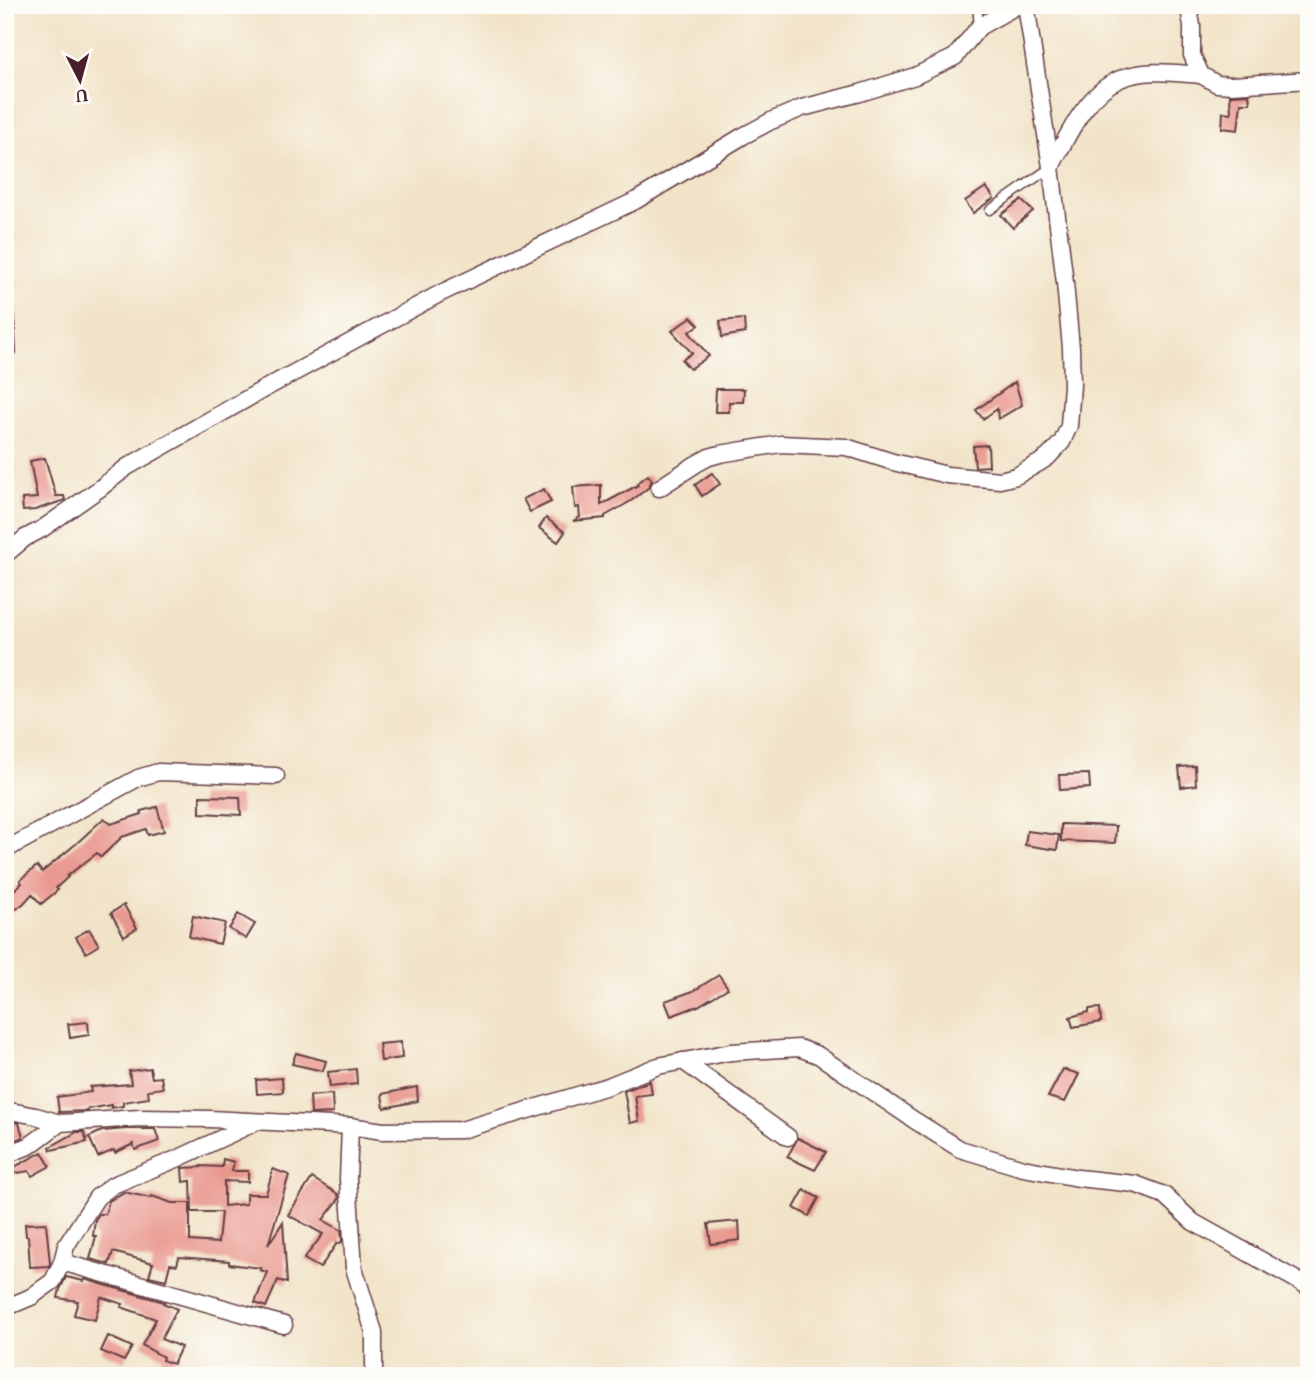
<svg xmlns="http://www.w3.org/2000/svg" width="1314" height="1381" viewBox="0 0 1314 1381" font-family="'Gentium Book Plus',serif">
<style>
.building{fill:#e9988f}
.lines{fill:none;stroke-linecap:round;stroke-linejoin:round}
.lane-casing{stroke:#633c42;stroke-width:11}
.street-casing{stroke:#633c42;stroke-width:19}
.lane{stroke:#fff;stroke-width:8}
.street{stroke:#fff;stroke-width:16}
</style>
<rect width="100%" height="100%" fill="#fdfcf7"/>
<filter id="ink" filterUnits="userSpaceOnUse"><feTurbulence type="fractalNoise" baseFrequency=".0143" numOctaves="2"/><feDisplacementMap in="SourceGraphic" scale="14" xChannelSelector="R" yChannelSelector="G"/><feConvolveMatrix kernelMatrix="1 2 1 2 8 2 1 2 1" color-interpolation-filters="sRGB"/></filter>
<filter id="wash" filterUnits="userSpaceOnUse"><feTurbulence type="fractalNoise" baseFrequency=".00686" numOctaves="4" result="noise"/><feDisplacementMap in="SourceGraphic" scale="28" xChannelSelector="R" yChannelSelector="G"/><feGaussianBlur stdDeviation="1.57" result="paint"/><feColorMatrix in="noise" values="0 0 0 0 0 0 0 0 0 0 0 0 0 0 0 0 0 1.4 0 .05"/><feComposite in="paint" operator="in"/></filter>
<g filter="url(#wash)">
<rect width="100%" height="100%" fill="#f1e3c7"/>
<g id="blocks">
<g class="building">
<polygon points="1249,94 1250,103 1241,103 1238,130 1222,128 1223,112 1231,113 1230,95"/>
<polygon points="986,187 994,198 973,213 965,201"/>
<polygon points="1021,200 1033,211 1013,228 1001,215"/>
<polygon points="14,315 16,353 5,354 5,316"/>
<polygon points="691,317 699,325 689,332 709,356 690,369 682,360 692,353 672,331"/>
<polygon points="744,319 745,333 722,337 720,321"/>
<polygon points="1015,382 1022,405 998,419 997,409 983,419 976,410"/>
<polygon points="716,389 744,389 743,402 729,402 729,412 715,412"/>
<polygon points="988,445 989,466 975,467 973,446"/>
<polygon points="45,458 56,496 64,496 65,500 35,510 23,511 22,499 37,498 30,461"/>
<polygon points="712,473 720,484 702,496 695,485"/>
<polygon points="648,475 652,480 649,487 631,501 605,516 605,518 573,521 580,517 579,507 575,508 573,487 601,485 601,505 638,485 637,483"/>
<polygon points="544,489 551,502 530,512 523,499"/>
<polygon points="546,518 565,532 558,542 539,528"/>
<polygon points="1195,766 1196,785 1181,787 1179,767"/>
<polygon points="1089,774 1090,788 1060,790 1059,775"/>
<polygon points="200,796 240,797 241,815 200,813"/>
<polygon points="157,807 164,831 148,835 146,829 122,837 101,857 97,853 67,876 68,877 56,888 58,890 41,904 32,894 23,904 5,917 5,898 22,883 20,880 37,866 42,872 77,843 104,818 111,824 142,814 141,811"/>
<polygon points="1061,824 1116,826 1115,843 1061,841"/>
<polygon points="1027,831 1059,835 1057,850 1025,845"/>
<polygon points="124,905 137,928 124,936 111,913"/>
<polygon points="238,914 255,924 246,939 229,929"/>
<polygon points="193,916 225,923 220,944 189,937"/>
<polygon points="89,929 99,945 86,953 76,937"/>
<polygon points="719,975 728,988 698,1006 671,1016 665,1001 693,991"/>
<polygon points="1100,1008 1101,1022 1073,1027 1070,1017 1089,1012 1089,1009"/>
<polygon points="88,1022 89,1035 70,1038 68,1024"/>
<polygon points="401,1042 402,1058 381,1061 379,1044"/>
<polygon points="296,1053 326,1061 323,1071 292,1064"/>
<polygon points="150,1068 152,1078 161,1077 163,1088 148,1090 149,1098 123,1102 123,1106 111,1108 111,1105 88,1109 88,1111 59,1112 57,1097 91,1092 90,1087 131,1084 129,1071"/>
<polygon points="356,1069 357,1084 330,1087 328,1072"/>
<polygon points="1063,1069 1079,1074 1065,1102 1048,1097"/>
<polygon points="282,1078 283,1092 257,1094 256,1080"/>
<polygon points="650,1081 652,1094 635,1096 639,1121 630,1123 624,1091"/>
<polygon points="417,1087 418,1101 384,1108 382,1094"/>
<polygon points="332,1094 333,1113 311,1114 310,1096"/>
<polygon points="5,1121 19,1123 23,1137 8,1143 5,1134"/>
<polygon points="126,1129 155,1129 159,1141 135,1150 133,1144 115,1153 114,1150 98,1157 89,1137 102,1131"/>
<polygon points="77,1132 84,1132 87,1142 51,1150 50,1147"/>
<polygon points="798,1138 826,1152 815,1170 787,1157"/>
<polygon points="42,1152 50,1166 32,1176 29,1171 5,1175 5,1172"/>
<polygon points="223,1159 234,1162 232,1171 248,1171 248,1182 224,1181 224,1206 246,1204 246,1194 266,1194 273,1169 289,1175 268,1245 283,1222 287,1283 278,1280 266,1307 255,1303 267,1272 260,1270 261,1268 229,1264 229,1261 179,1257 177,1265 170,1264 166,1280 149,1276 153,1263 113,1252 109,1264 90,1259 96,1236 93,1236 95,1220 99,1214 105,1214 109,1201 124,1192 151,1198 152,1196 172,1203 190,1203 190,1241 218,1243 221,1212 192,1212 191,1181 183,1182 182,1168 201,1167 201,1166 222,1167"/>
<polygon points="312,1178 338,1194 339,1199 323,1220 341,1230 342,1241 339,1244 337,1243 320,1268 304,1259 323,1234 288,1215"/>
<polygon points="804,1190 819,1198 809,1216 794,1208"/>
<polygon points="739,1221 740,1240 711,1244 708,1224"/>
<polygon points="46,1223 50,1263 49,1266 30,1267 28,1236 26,1236 25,1224"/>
<polygon points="66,1277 84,1281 84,1279 164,1302 163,1303 177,1309 161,1339 181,1347 173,1364 162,1360 163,1357 142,1345 156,1319 121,1307 123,1304 101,1297 95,1320 74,1315 78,1301 58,1298 60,1289"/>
<polygon points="108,1336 132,1347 124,1361 101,1351"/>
</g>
</g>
</g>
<g filter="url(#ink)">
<use href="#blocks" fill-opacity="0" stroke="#633c42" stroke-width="2"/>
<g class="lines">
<defs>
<g id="lane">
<polyline points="977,5 979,27"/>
<polyline points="990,210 1051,167"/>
</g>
<g id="street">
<polyline points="1189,8 1192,26 1192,55 1201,75 1217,84 1232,85 1309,80"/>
<path d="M1051,167C1067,137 1086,93 1120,79C1145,68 1175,73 1201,75"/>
<polyline points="659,488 696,464 709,457 720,454 781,444 846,447 893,462 947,475 1000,480 1016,476 1039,463 1048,457 1062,442 1069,426 1072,385 1071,348 1065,283 1051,167 1026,5"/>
<polyline points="5,555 25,538 42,529 99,489 127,467 264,389 441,293 635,201 743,136 771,121 802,108 860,93 915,76 955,57 979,27 1018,5"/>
<polyline points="5,850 138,778 158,772 276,776"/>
<polyline points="683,1061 788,1137"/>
<polyline points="5,1110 36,1116 60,1123"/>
<polyline points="350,1126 348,1179 354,1268 374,1332 374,1376"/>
<polyline points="5,1155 29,1146 60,1123 140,1118 210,1119 350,1126 383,1131 461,1130 608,1086 658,1066 731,1052 799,1048 818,1055 914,1120 960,1149 1023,1168 1078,1178 1135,1184 1164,1195 1193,1222 1309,1287"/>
<polyline points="62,1262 284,1325"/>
<polyline points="5,1308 31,1297 53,1281 62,1262 66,1246 97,1197 113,1185 179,1158 252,1124"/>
</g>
</defs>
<use href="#lane" class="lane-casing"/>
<use href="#street" class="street-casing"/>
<use href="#lane" class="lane"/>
<use href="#street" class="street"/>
</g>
</g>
<rect width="1314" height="1381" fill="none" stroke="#fdfcf7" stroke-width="28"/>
<g transform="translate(80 80) rotate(174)" stroke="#fdfcf7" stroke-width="5" paint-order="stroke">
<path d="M0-5L12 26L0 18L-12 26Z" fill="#4a1f2b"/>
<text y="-10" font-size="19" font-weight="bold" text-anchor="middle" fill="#4a1f2b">U</text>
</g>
</svg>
